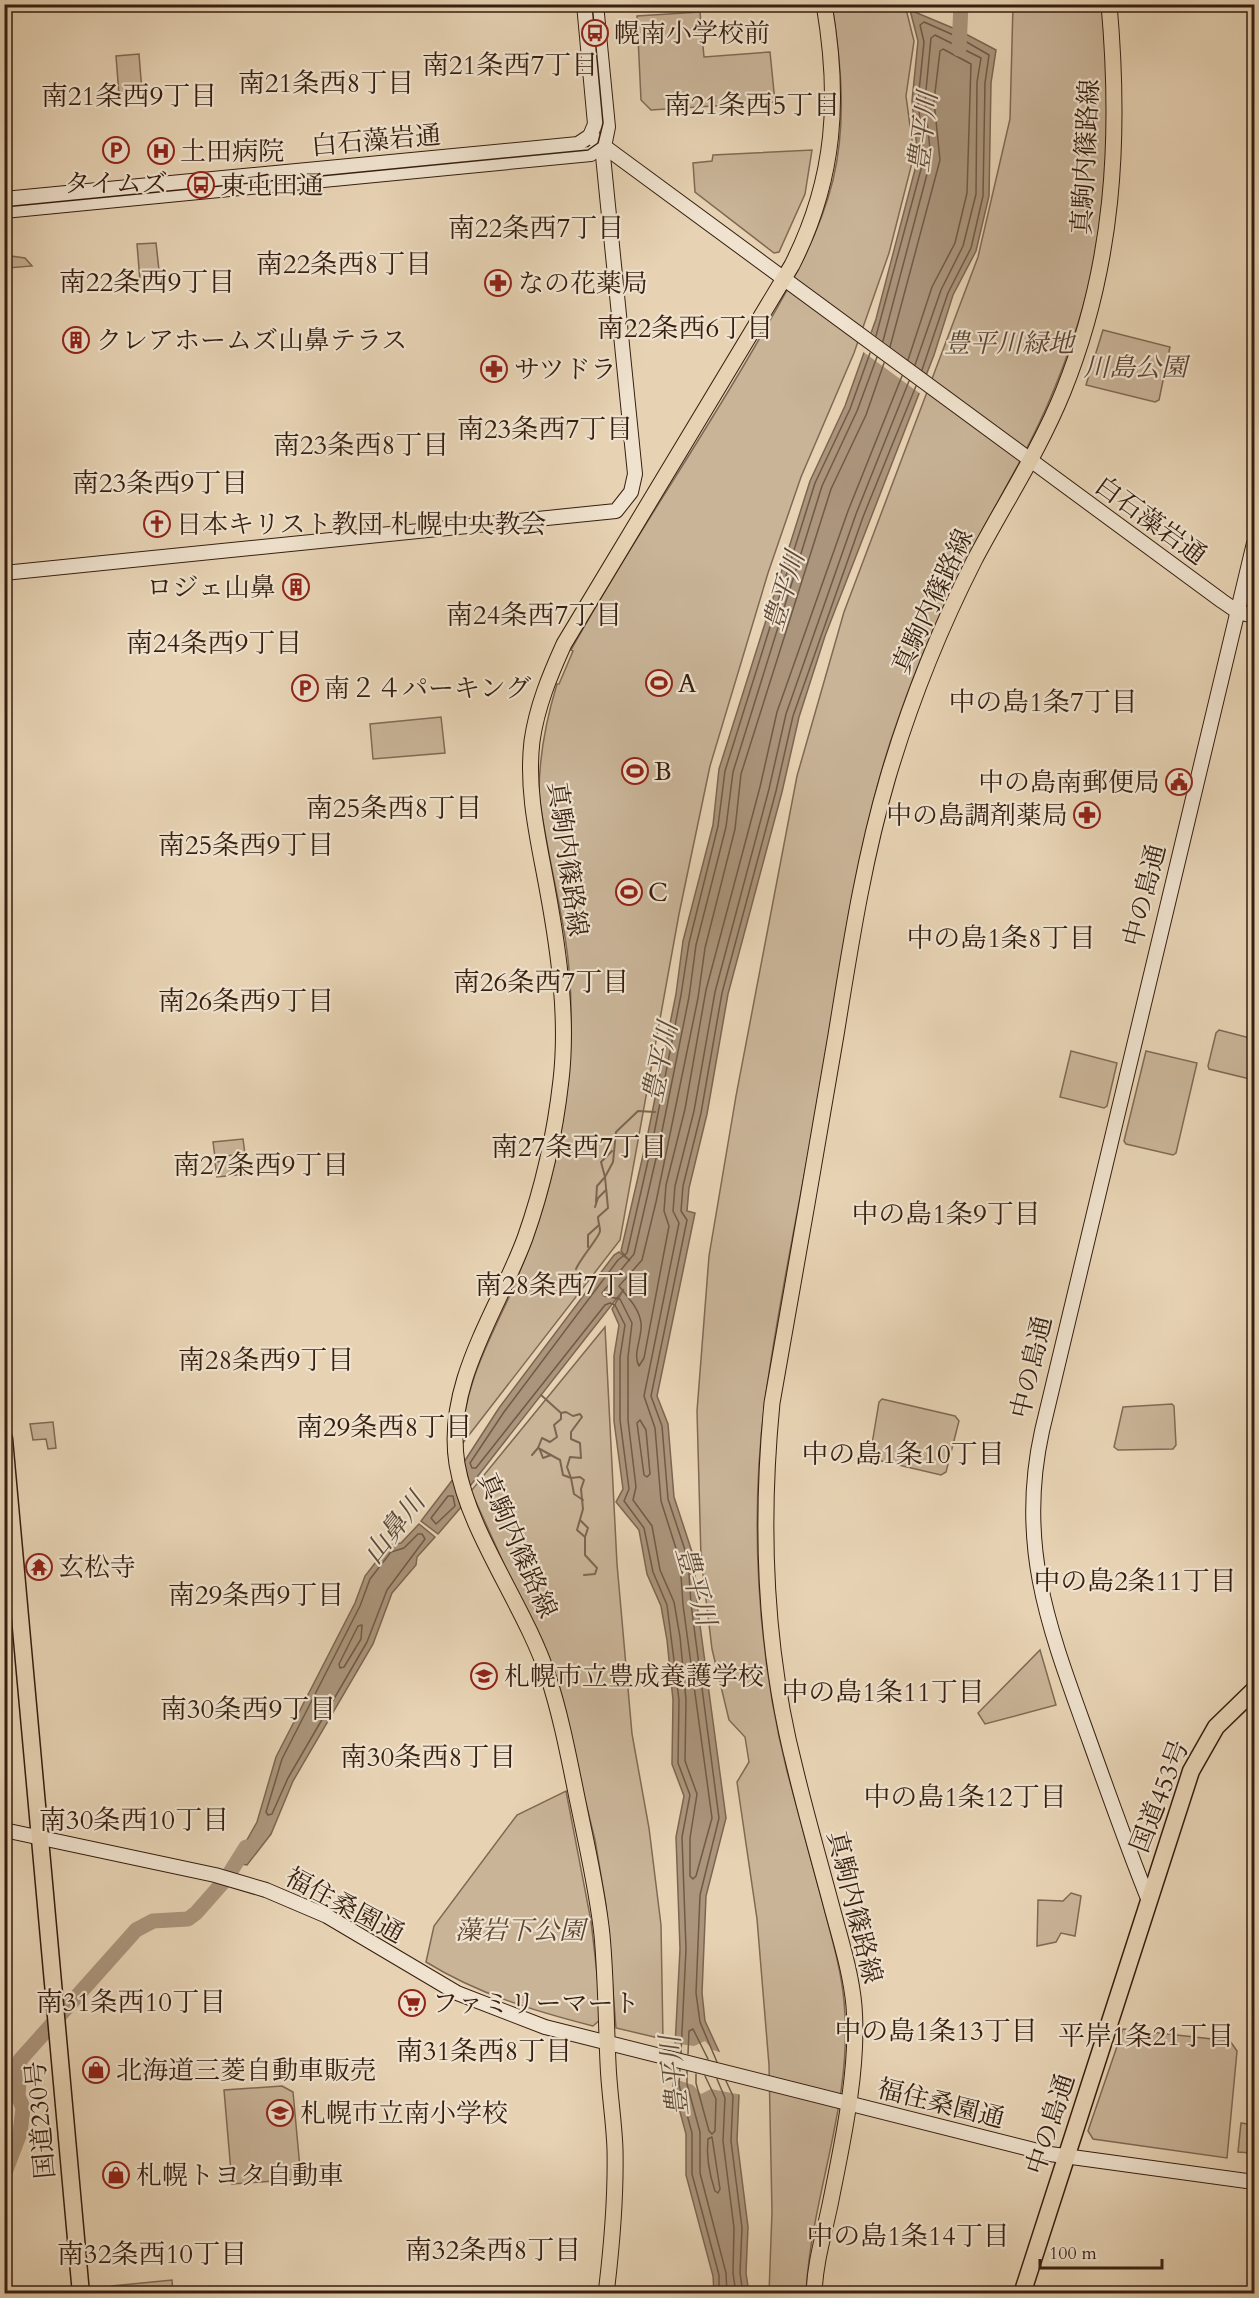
<svg xmlns="http://www.w3.org/2000/svg" width="1259" height="2298" viewBox="0 0 1259 2298" font-family="Cardo,'Noto Serif JP',serif">
<style>
.green{fill:#c9b498;stroke:#806954;stroke-width:1.5}
.water{fill:#ab957c;stroke:#7c6550;stroke-width:1.5}
.pier{fill:#e7d3b4}
.lines{fill:none;stroke-linecap:round;stroke-linejoin:round}
.shore{stroke:#705a46;stroke-width:1.5}
.stream{stroke:#7c6550;stroke-width:2}
.river{stroke:#ab957c;stroke-width:15}
.secondary-casing{stroke:#361e0f;stroke-width:16}
.primary-casing{stroke:#361e0f;stroke-width:17}
.highway-casing{stroke:#361e0f;stroke-width:19}
.secondary{stroke:#efe2ce;stroke-width:14}
.primary{stroke:#e7d3b4;stroke-width:15}
.highway{stroke:#e7d3b4;stroke-width:16}
.tram{stroke:#361e0f;stroke-width:1.5}
.labels{text-anchor:middle;stroke-width:4.5;stroke-linejoin:round;paint-order:stroke}
.poi-label{font-size:26px;fill:#361e0f;stroke:#efe2ce;text-anchor:start}
.street-label{font-size:26px;fill:#361e0f;stroke:#efe2ce}
.park-label{font-size:26px;font-style:italic;fill:#5b4431;stroke:#efe2ce}
.neighbourhood-label{font-size:27px;fill:#361e0f;stroke:#efe2ce}
.water-label{font-size:27px;font-style:italic;fill:#5f4835;stroke:#efe2ce}
</style>
<rect width="100%" height="100%" fill="#e7d3b4"/>
<filter id="stains"><feTurbulence type="fractalNoise" baseFrequency=".00333" numOctaves="4"/><feColorMatrix values="0 0 0 0 .2 0 0 0 0 .09 0 0 0 0 .02 0 0 0 .5 -.17"/></filter>
<radialGradient id="worn" r=".72"><stop offset=".6" stop-color="#630" stop-opacity="0"/><stop offset="1" stop-color="#630" stop-opacity=".3"/></radialGradient>
<g class="green">
<path d="M832,5H902L907,13L914,41L906,96L914,155L889,253L854,353L801,477L768,573L710,766L679,914L620,1240L462,1444C462,1390 488,1343 510,1295C524,1262 538,1227 547,1193C569,1115 578,1016 565,937C557,889 545,842 539,794C539,756 546,720 557,684H559L573,651L571,650C628,547 695,450 754,348C785,294 818,241 833,180C847,122 841,63 832,5Z"/>
<path d="M1013,5H1102C1107,63 1113,124 1107,182C1100,256 1079,331 1050,399C1027,454 995,504 968,557C937,616 911,679 890,743C854,856 841,974 820,1091C802,1192 780,1292 766,1394C749,1516 757,1652 787,1771C799,1817 812,1862 824,1908C832,1939 841,1969 844,2001C854,2102 811,2195 806,2293H769L772,2212L769,2065L757,1919L737,1782L749,1762L745,1737L729,1720L712,1649L701,1558L697,1411L709,1256L736,1096L797,776L844,612L978,257L1010,119Z"/>
<polygon points="700,12 704,57 770,52 775,102 651,110 641,100 637,16"/>
<polygon points="139,54 142,92 119,95 116,56"/>
<polygon points="812,150 805,194 779,252 774,253 695,192 693,163 712,161 713,155"/>
<polygon points="5,243 10,243 11,256 25,258 32,266 8,268"/>
<polygon points="156,243 160,279 140,281 137,244"/>
<polygon points="1103,330 1170,347 1159,400 1155,402 1086,385"/>
<polygon points="441,717 445,753 373,759 370,724"/>
<polygon points="1219,1030 1254,1039 1254,1080 1209,1069 1208,1066 1216,1033"/>
<polygon points="1071,1051 1117,1063 1107,1106 1104,1108 1060,1097"/>
<polygon points="1146,1051 1197,1063 1176,1153 1173,1155 1126,1144 1124,1141"/>
<polygon points="243,1139 245,1154 215,1157 213,1142"/>
<polygon points="245,1159 247,1174 217,1177 215,1162"/>
<polygon points="605,1327 617,1564 632,1734 649,1828 661,1925 663,2039 616,2028 606,1905 595,1840 567,1727 547,1659 471,1491"/>
<polygon points="882,1399 955,1416 959,1421 946,1472 941,1475 873,1459 870,1456 879,1402"/>
<polygon points="1172,1404 1174,1406 1176,1445 1173,1449 1118,1450 1114,1447 1123,1407"/>
<polygon points="53,1422 56,1448 48,1449 46,1439 33,1440 30,1424"/>
<polygon points="1040,1650 1056,1705 985,1724 978,1713"/>
<path d="M566,1791L591,1921L602,2018L593,2026C534,2011 478,1994 426,1962L434,1926L517,1815Z"/>
<polygon points="1071,1893 1081,1896 1075,1936 1061,1933 1056,1942 1037,1946 1038,1900 1063,1901"/>
<polygon points="1123,2029 1230,2041 1237,2051 1227,2158 1093,2139 1088,2131"/>
<polygon points="282,2086 293,2092 301,2179 232,2184 224,2090"/>
<polygon points="1241,2123 1254,2125 1251,2153 1238,2152"/>
<polygon points="172,2280 173,2293 112,2293 112,2286"/>
</g>
<g class="water">
<polygon points="910,10 960,31 996,50 991,83 989,196 976,251 953,295 934,355 825,636 799,717 782,792 728,994 707,1114 689,1188 687,1211 695,1213 657,1396 668,1424 674,1497 694,1558 697,1603 726,1818 706,1896 702,1993 705,2021 739,2095 737,2140 748,2227 746,2273 749,2293 714,2293 713,2276 686,2175 686,2134 673,2086 680,1949 676,1837 684,1796 672,1764 673,1700 667,1640 661,1606 647,1574 639,1530 616,1502 623,1489 614,1421 614,1356 619,1325 612,1309 624,1289 470,1486 464,1462 499,1408 614,1255 619,1252 630,1261 621,1251 647,1138 676,994 683,941 713,825 719,769 810,481 845,406 876,319 918,158 912,101 918,41"/>
<polygon points="454,1478 462,1506 438,1534 421,1521"/>
<polygon points="419,1524 435,1537 417,1557 416,1565 392,1593 373,1644 293,1781 271,1834 247,1865 234,1863 257,1822 276,1757 355,1603 365,1576 389,1545 401,1543"/>
</g>
<g class="pier">
<polygon points="869,331 929,376 922,395 862,351"/>
<polygon points="705,2041 713,2050 723,2053 742,2095 711,2089 701,2094 693,2085 671,2078 672,2043 694,2046"/>
</g>
<g class="lines">
<g class="shore">
<polyline points="876,336 924,158 918,101 924,42 920,25 924,22 958,37 989,55 985,83 983,196 971,248 948,293 922,370"/>
<polyline points="883,341 931,159 925,101 931,38 935,35 981,58 977,82 976,194 963,246 941,290 915,365"/>
<polyline points="890,347 940,160 934,101 940,51 943,49 971,64 967,193 955,243 932,287 908,360"/>
<polyline points="877,357 857,411 822,486 733,772 726,827 696,945 689,997 660,1141 634,1254 602,1293 604,1296 620,1299 632,1323 628,1357 628,1420 636,1487 633,1500 652,1526 660,1570 674,1602 680,1637 686,1700 685,1761 697,1794 690,1838 690,1876 693,1879 696,1876 712,1818 683,1605 680,1561 661,1501 655,1428 644,1396 679,1223 673,1211 675,1186 694,1111 715,992 769,789 786,714 856,514 909,381"/>
<path d="M884,363L866,415L831,489L741,774L735,829L705,948L698,998L656,1202L642,1260L619,1286C627,1297 639,1307 641,1323C643,1336 632,1354 639,1366L644,1358L669,1226L664,1211L666,1185L685,1109L706,990L760,787L777,712L848,511L902,376"/>
<polygon points="640,1420 646,1430 650,1474 647,1477 644,1475 637,1423"/>
<polygon points="448,1496 453,1496 455,1506 436,1524 431,1518"/>
<polygon points="418,1534 422,1534 425,1539 387,1590 367,1642 288,1778 272,1814 268,1815 266,1812 282,1759 360,1606 370,1579 391,1552 404,1548"/>
<polygon points="362,1625 361,1639 344,1667 340,1668 339,1664 358,1626"/>
<polyline points="681,2053 686,1949 682,1837 690,1795 678,1763 679,1700 667,1605 653,1572 644,1528 624,1501 629,1489 620,1420 620,1357 625,1325 615,1305 610,1303 605,1305 476,1468 472,1468 470,1463 504,1412 618,1260 627,1253 653,1139 681,995 689,943 718,826 725,771 815,483 850,409 870,353"/>
<polyline points="688,2054 689,2031 693,2029 708,2059"/>
<polyline points="717,2062 700,2022 696,1993 700,1895 719,1818 691,1604 688,1559 668,1499 662,1426 651,1396 687,1220 681,1211 683,1186 701,1113 722,993 776,791 793,716 863,517 916,386"/>
<polyline points="680,2069 679,2085 692,2133 692,2174 719,2275 719,2294"/>
<polyline points="687,2071 687,2084 700,2132 700,2173 726,2273 727,2294"/>
<polyline points="696,2074 696,2083 709,2131 712,2134 715,2131 716,2099 705,2076"/>
<polyline points="717,2079 725,2098 723,2141 734,2228 733,2273 736,2294"/>
<polyline points="726,2081 733,2096 731,2141 742,2228 740,2273 743,2294"/>
<path d="M712,2137L720,2189L718,2193L715,2191C709,2173 706,2157 708,2139Z"/>
</g>
<g class="stream">
<polyline points="596,1202 597,1186 605,1177 601,1162 612,1151"/>
<polyline points="595,1207 598,1198 606,1190"/>
<polyline points="588,1247 588,1235 599,1225"/>
<path d="M576,1269C580,1259 600,1236 600,1231C600,1226 598,1222 598,1217L608,1208L605,1177L613,1162L616,1132L638,1111L655,1112"/>
<polyline points="541,1395 561,1413 566,1412 573,1416 580,1414 582,1417 571,1432 571,1439 580,1443 581,1458 570,1457 567,1467 571,1478 580,1477 584,1480 581,1489 583,1509 577,1530 585,1537 585,1555 597,1568 595,1574 584,1575"/>
<polyline points="561,1413 561,1419 554,1425 557,1437 550,1442 542,1438 538,1448 560,1460 563,1475 571,1478 574,1494 583,1500"/>
<polyline points="540,1450 543,1458 551,1455"/>
<polyline points="532,1455 538,1448"/>
<polyline points="580,1520 588,1528 585,1537"/>
</g>
<g class="river">
<polyline points="959,49 961,4"/>
<polyline points="4,2175 20,2133 23,2108 18,2096 20,2060 136,1930 153,1921 188,1919 196,1913 226,1879 246,1847"/>
</g>
<defs>
<g id="secondary">
<polyline points="590,136 1222,601 1238,612 1254,616"/>
<polyline points="4,199 578,144 590,136 595,124 584,4"/>
<polyline points="4,211 591,154 605,142 608,127 596,4"/>
<polyline points="4,573 616,511 631,492 635,474 602,146"/>
<polyline points="4,1830 215,1875 266,1890 327,1916 457,1993 545,2027 1050,2154 1254,2182"/>
<path d="M1149,1901C1128,1849 1109,1795 1090,1742C1051,1633 1016,1549 1042,1431L1254,543"/>
</g>
<g id="primary">
<path d="M606,2294C612,2245 616,2197 615,2149C614,2120 609,2092 608,2063C606,2021 606,1978 602,1935C598,1896 589,1856 581,1817C571,1770 563,1722 548,1676C525,1606 469,1534 457,1464C444,1383 498,1311 525,1238C543,1187 555,1134 561,1080C568,1019 559,953 548,893C539,842 526,793 532,741C537,706 550,675 564,644L792,265C836,178 840,98 824,4"/>
<path d="M814,2294C815,2261 825,2231 831,2200C843,2140 859,2067 854,2006C851,1972 840,1938 831,1904C819,1859 806,1814 795,1768C764,1648 760,1526 772,1403C794,1280 815,1158 836,1035C850,949 863,862 888,777C910,703 939,630 974,561C1004,504 1039,451 1063,392C1114,266 1121,139 1109,4"/>
</g>
<g id="highway">
<polyline points="4,1439 81,2294"/>
<polyline points="1022,2294 1191,1771 1216,1727 1254,1690"/>
</g>
</defs>
<use href="#secondary" class="secondary-casing"/>
<use href="#primary" class="primary-casing"/>
<use href="#highway" class="highway-casing"/>
<use href="#secondary" class="secondary"/>
<use href="#primary" class="primary"/>
<use href="#highway" class="highway"/>
<polyline class="tram" points="4,207 588,150 598,143 603,123 592,4"/>
</g>
<defs>
<symbol id="bus-ring" viewBox="-11 -11 22 22"><circle r="9.5" fill="#efe2ce" stroke="#8f2418" stroke-width="1.5"/><path d="M-5-6H5V4H4V6H2V4H-2V6H-4V4H-5ZM-3.5-4V0h7V-4ZM-3.5 1.2v1.5H-2V1.2ZM2 1.2v1.5H3.5V1.2Z" fill="#8f2418"/></symbol>
<symbol id="parking-ring" viewBox="-11 -11 22 22"><circle r="9.5" fill="#efe2ce" stroke="#8f2418" stroke-width="1.5"/><path d="M-3.5-5.5H1a3.5 3.5 0 0 1 0 7H-1V5.5H-3.5ZM-1-3.4V-.6H.8a1.4 1.4 0 0 0 0-2.8Z" fill="#8f2418"/></symbol>
<symbol id="hospital-ring" viewBox="-11 -11 22 22"><circle r="9.5" fill="#efe2ce" stroke="#8f2418" stroke-width="1.5"/><path d="M-5-5h3v3.5h4V-5h3V5h-3V1.5h-4V5h-3Z" fill="#8f2418"/></symbol>
<symbol id="pharmacy-ring" viewBox="-11 -11 22 22"><circle r="9.5" fill="#efe2ce" stroke="#8f2418" stroke-width="1.5"/><path d="M-2-6h4v4h4v4h-4v4h-4v-4h-4v-4h4Z" fill="#8f2418"/></symbol>
<symbol id="building-ring" viewBox="-11 -11 22 22"><circle r="9.5" fill="#efe2ce" stroke="#8f2418" stroke-width="1.5"/><path d="M-4-6H4V6H1V3H-1V6H-4ZM-2.5-4.3h1.7v1.8h-1.7ZM.8-4.3h1.7v1.8H.8ZM-2.5-1h1.7V.8h-1.7ZM.8-1h1.7V.8H.8Z" fill="#8f2418"/></symbol>
<symbol id="church-ring" viewBox="-11 -11 22 22"><circle r="9.5" fill="#efe2ce" stroke="#8f2418" stroke-width="1.5"/><path d="M-1.2-6h2.4v3.5h3.3v2.4h-3.3V6h-2.4V-.1h-3.3v-2.4h3.3Z" fill="#8f2418"/></symbol>
<symbol id="stadium-ring" viewBox="-11 -11 22 22"><circle r="9.5" fill="#efe2ce" stroke="#8f2418" stroke-width="1.5"/><path d="M0-5a6.5 5 0 1 0 0 10a6.5 5 0 1 0 0-10ZM-3.5-1.8h7v3.6h-7Z" fill="#8f2418"/></symbol>
<symbol id="civic-ring" viewBox="-11 -11 22 22"><circle r="9.5" fill="#efe2ce" stroke="#8f2418" stroke-width="1.5"/><path d="M-.6-6.5H3V-4.5H.6V-3L4-1V1h2V6H-6V1h2V-1L-.6-3ZM-1.2 2.5V6h2.4V2.5Z" fill="#8f2418"/></symbol>
<symbol id="temple-ring" viewBox="-11 -11 22 22"><circle r="9.5" fill="#efe2ce" stroke="#8f2418" stroke-width="1.5"/><path d="M0-6L5-2H3V0L6.5 2.5H4V6H1.5V3h-3V6H-4V2.5H-6.5L-3 0V-2H-5Z" fill="#8f2418"/></symbol>
<symbol id="school-ring" viewBox="-11 -11 22 22"><circle r="9.5" fill="#efe2ce" stroke="#8f2418" stroke-width="1.5"/><path d="M0-5L7-2L0 1L-7-2ZM-4 1L0 2.5L4 1V4Q0 6-4 4Z" fill="#8f2418"/></symbol>
<symbol id="supermarket-ring" viewBox="-11 -11 22 22"><circle r="9.5" fill="#efe2ce" stroke="#8f2418" stroke-width="1.5"/><path d="M-6-5.5h2.5l.6 2H6L4.5 2H-2.5L-4.4-4H-6ZM-1.5 3.2a1.3 1.3 0 1 0 .1 0ZM3 3.2a1.3 1.3 0 1 0 .1 0Z" fill="#8f2418"/></symbol>
<symbol id="shop-ring" viewBox="-11 -11 22 22"><circle r="9.5" fill="#efe2ce" stroke="#8f2418" stroke-width="1.5"/><path d="M-5-2.5h2.3a2.7 3.5 0 0 1 5.4 0H5L5.5 6h-11ZM-1.5-2.5h3a1.5 2.3 0 0 0-3 0Z" fill="#8f2418"/></symbol>
</defs>
<g fill-rule="evenodd">
<use href="#bus-ring" x="580" y="18" width="30" height="30"/>
<use href="#parking-ring" x="101" y="135" width="30" height="30"/>
<use href="#hospital-ring" x="146" y="136" width="30" height="30"/>
<use href="#bus-ring" x="186" y="170" width="30" height="30"/>
<use href="#pharmacy-ring" x="483" y="268" width="30" height="30"/>
<use href="#building-ring" x="61" y="325" width="30" height="30"/>
<use href="#pharmacy-ring" x="479" y="354" width="30" height="30"/>
<use href="#church-ring" x="142" y="509" width="30" height="30"/>
<use href="#building-ring" x="281" y="572" width="30" height="30"/>
<use href="#stadium-ring" x="644" y="668" width="30" height="30"/>
<use href="#parking-ring" x="290" y="673" width="30" height="30"/>
<use href="#stadium-ring" x="620" y="756" width="30" height="30"/>
<use href="#civic-ring" x="1164" y="767" width="30" height="30"/>
<use href="#pharmacy-ring" x="1072" y="800" width="30" height="30"/>
<use href="#stadium-ring" x="614" y="877" width="30" height="30"/>
<use href="#temple-ring" x="24" y="1552" width="30" height="30"/>
<use href="#school-ring" x="469" y="1661" width="30" height="30"/>
<use href="#supermarket-ring" x="397" y="1988" width="30" height="30"/>
<use href="#shop-ring" x="81" y="2055" width="30" height="30"/>
<use href="#school-ring" x="265" y="2098" width="30" height="30"/>
<use href="#shop-ring" x="101" y="2160" width="30" height="30"/>
</g>
<g class="labels">
<g class="poi-label">
<text x="614" y="42">幌南小学校前</text>
<text x="180" y="160">土田病院</text>
<text x="116" y="192" text-anchor="middle">タイムズ</text>
<text x="220" y="194">東屯田通</text>
<text x="518" y="292">なの花薬局</text>
<text x="96" y="349">クレアホームズ山鼻テラス</text>
<text x="514" y="378">サツドラ</text>
<text x="176" y="533">日本キリスト教団 札幌中央教会</text>
<text x="276" y="596" text-anchor="end">ロジェ山鼻</text>
<text x="678" y="692">A</text>
<text x="324" y="697">南２４パーキング</text>
<text x="654" y="780">B</text>
<text x="1160" y="791" text-anchor="end">中の島南郵便局</text>
<text x="1068" y="824" text-anchor="end">中の島調剤薬局</text>
<text x="648" y="901">C</text>
<text x="58" y="1576">玄松寺</text>
<text x="504" y="1685">札幌市立豊成養護学校</text>
<text x="432" y="2012">ファミリーマート</text>
<text x="116" y="2079">北海道三菱自動車販売</text>
<text x="300" y="2122">札幌市立南小学校</text>
<text x="136" y="2184">札幌トヨタ自動車</text>
</g>
<g class="street-label">
<text transform="translate(376 140) rotate(-5)" y="9">白石藻岩通</text>
<text transform="translate(1085 157) rotate(-87)" y="9">真駒内篠路線</text>
<text transform="translate(1151 520) rotate(36)" y="9">白石藻岩通</text>
<text transform="translate(932 601) rotate(-65)" y="9">真駒内篠路線</text>
<text transform="translate(568 859) rotate(82)" y="9">真駒内篠路線</text>
<text transform="translate(1144 895) rotate(-76)" y="9">中の島通</text>
<text transform="translate(1031 1367) rotate(-77)" y="9">中の島通</text>
<text transform="translate(518 1545) rotate(66)" y="9">真駒内篠路線</text>
<text transform="translate(1159 1796) rotate(-69)" y="9">国道453号</text>
<text transform="translate(345 1905) rotate(28)" y="9">福住桑園通</text>
<text transform="translate(855 1907) rotate(76)" y="9">真駒内篠路線</text>
<text transform="translate(941 2103) rotate(14)" y="9">福住桑園通</text>
<text transform="translate(40 2120) rotate(-95)" y="9">国道230号</text>
<text transform="translate(1050 2124) rotate(-72)" y="9">中の島通</text>
</g>
<g class="park-label">
<text x="1009" y="352">豊平川緑地</text>
<text x="1135" y="376">川島公園</text>
<text x="520" y="1939">藻岩下公園</text>
</g>
<g class="neighbourhood-label">
<text x="510" y="74">南21条西7丁目</text>
<text x="326" y="92">南21条西8丁目</text>
<text x="129" y="105">南21条西9丁目</text>
<text x="752" y="114">南21条西5丁目</text>
<text x="536" y="237">南22条西7丁目</text>
<text x="344" y="273">南22条西8丁目</text>
<text x="147" y="291">南22条西9丁目</text>
<text x="685" y="337">南22条西6丁目</text>
<text x="545" y="438">南23条西7丁目</text>
<text x="361" y="454">南23条西8丁目</text>
<text x="160" y="492">南23条西9丁目</text>
<text x="534" y="624">南24条西7丁目</text>
<text x="214" y="652">南24条西9丁目</text>
<text x="1043" y="711">中の島1条7丁目</text>
<text x="394" y="817">南25条西8丁目</text>
<text x="246" y="854">南25条西9丁目</text>
<text x="1001" y="947">中の島1条8丁目</text>
<text x="541" y="991">南26条西7丁目</text>
<text x="246" y="1010">南26条西9丁目</text>
<text x="579" y="1156">南27条西7丁目</text>
<text x="261" y="1174">南27条西9丁目</text>
<text x="946" y="1223">中の島1条9丁目</text>
<text x="563" y="1294">南28条西7丁目</text>
<text x="266" y="1369">南28条西9丁目</text>
<text x="384" y="1436">南29条西8丁目</text>
<text x="903" y="1463">中の島1条10丁目</text>
<text x="1135" y="1590">中の島2条11丁目</text>
<text x="256" y="1604">南29条西9丁目</text>
<text x="883" y="1701">中の島1条11丁目</text>
<text x="248" y="1718">南30条西9丁目</text>
<text x="428" y="1766">南30条西8丁目</text>
<text x="965" y="1806">中の島1条12丁目</text>
<text x="134" y="1829">南30条西10丁目</text>
<text x="131" y="2011">南31条西10丁目</text>
<text x="936" y="2040">中の島1条13丁目</text>
<text x="1146" y="2045">平岸1条21丁目</text>
<text x="484" y="2060">南31条西8丁目</text>
<text x="908" y="2245">中の島1条14丁目</text>
<text x="493" y="2259">南32条西8丁目</text>
<text x="152" y="2263">南32条西10丁目</text>
</g>
<g class="water-label">
<text transform="translate(923 132) rotate(-83)" y="9">豊平川</text>
<text transform="translate(784 591) rotate(-73)" y="9">豊平川</text>
<text transform="translate(660 1062) rotate(-78)" y="9">豊平川</text>
<text transform="translate(394 1528) rotate(-52)" y="9">山鼻川</text>
<text transform="translate(696 1586) rotate(74)" y="9">豊平川</text>
<text transform="translate(674 2076) rotate(-96)" y="9">豊平川</text>
</g>
</g>
<rect width="1259" height="2298" fill="none" stroke="#e7d3b4" stroke-width="24"/>
<rect x="6" y="6" width="1247" height="2286" fill="none" stroke="#361e0f" stroke-width="3"/>
<rect x="12" y="12" width="1235" height="2274" fill="none" stroke="#361e0f" stroke-width="1.5"/>
<path d="M1040 2259v9h122v-9" fill="none" stroke="#361e0f" stroke-width="3"/>
<text x="1049" y="2259" font-size="18" fill="#361e0f" stroke="#efe2ce" stroke-width="4.5" paint-order="stroke">100 m</text>
<rect width="100%" height="100%" filter="url(#stains)"/>
<rect width="100%" height="100%" fill="url(#worn)"/>
</svg>
